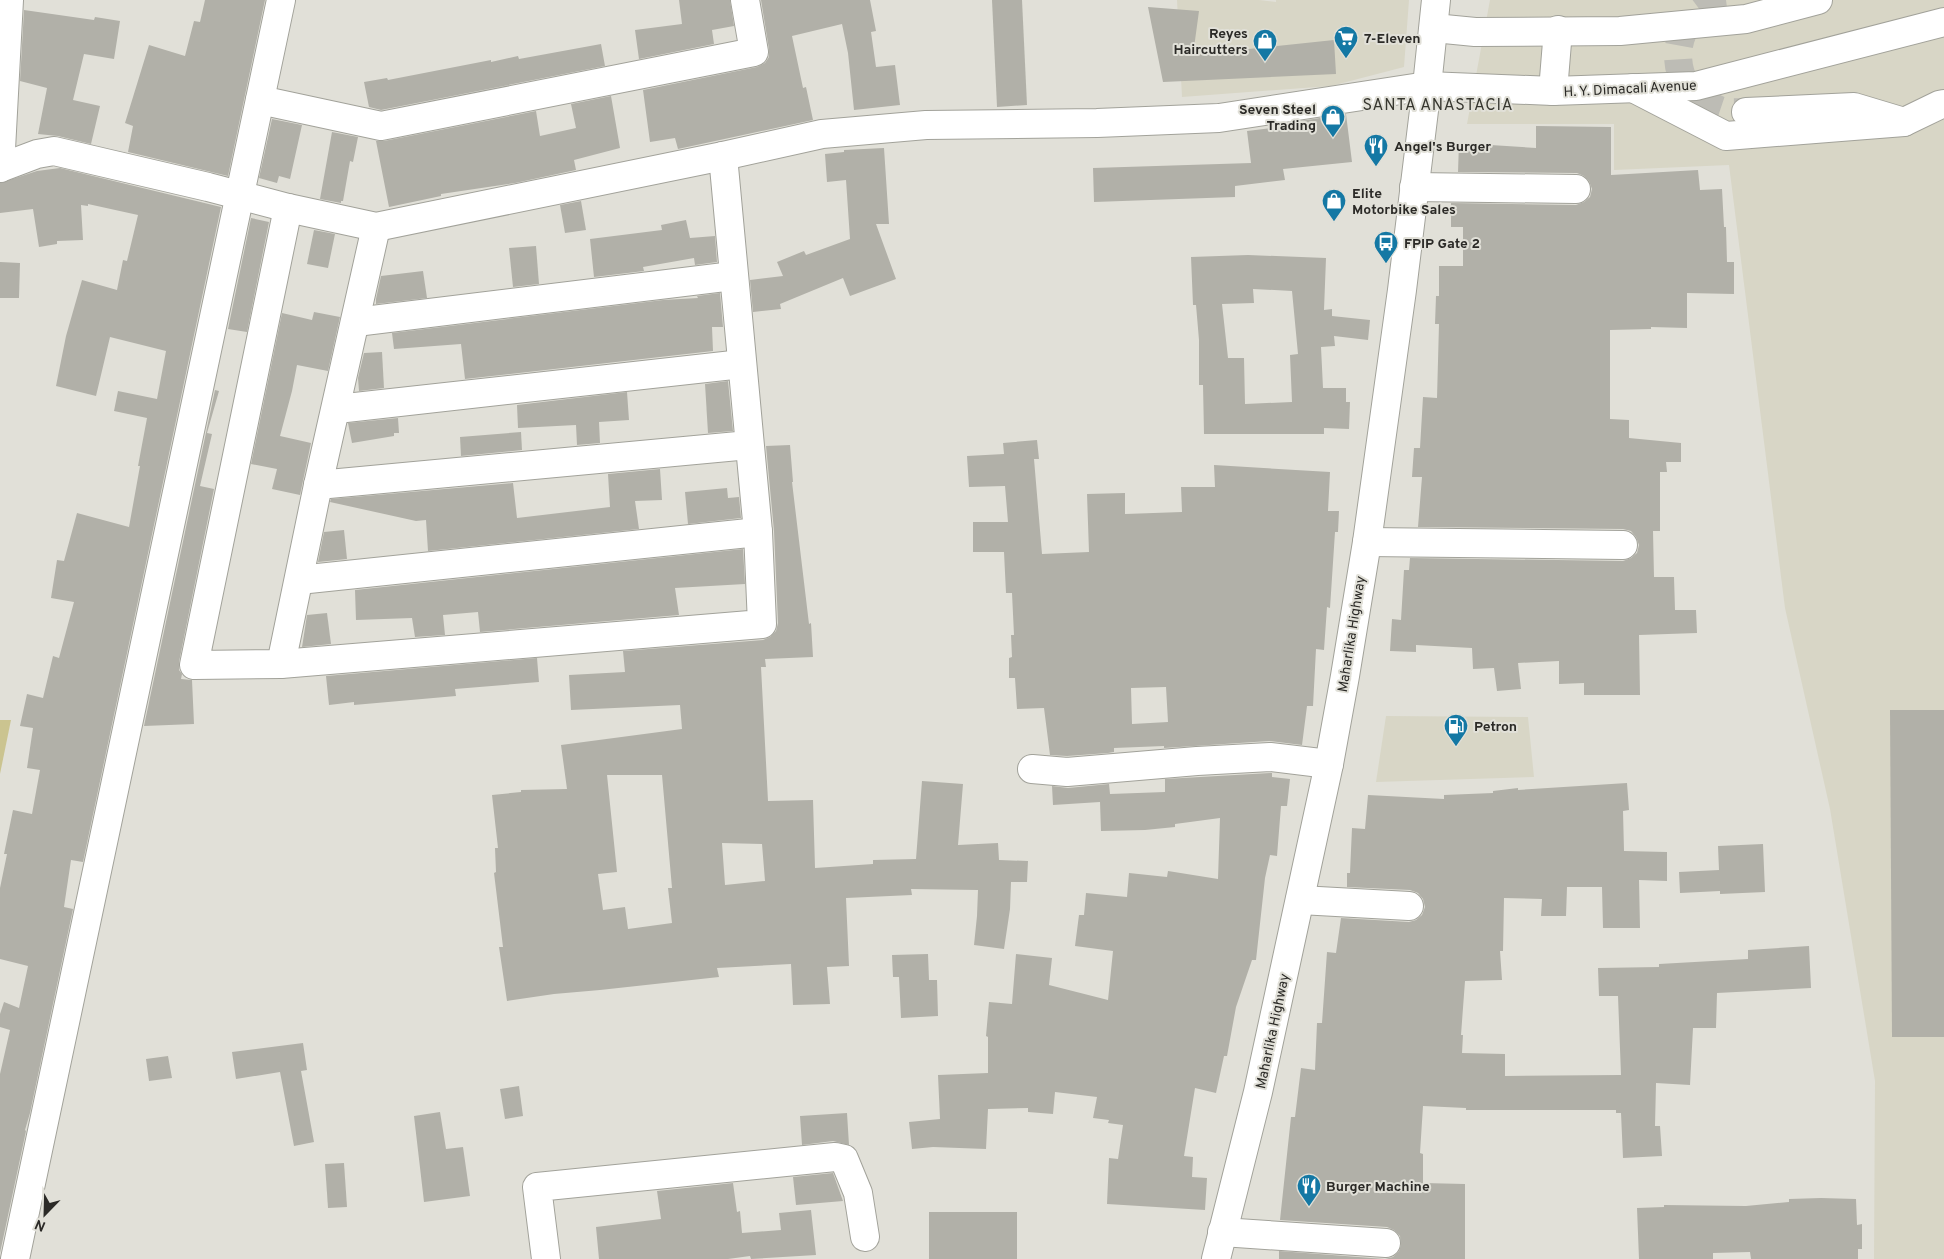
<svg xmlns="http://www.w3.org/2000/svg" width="1944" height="1259" viewBox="0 0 1944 1259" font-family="Overpass,sans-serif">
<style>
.built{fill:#d8d6c6}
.green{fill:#cbc490}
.building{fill:#b1b0a8;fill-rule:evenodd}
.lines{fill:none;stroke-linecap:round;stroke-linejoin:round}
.tertiary-tunnel{stroke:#bdbcb5;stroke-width:28;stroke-dasharray:28 14;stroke-linecap:butt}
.minor-casing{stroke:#a2a29a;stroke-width:30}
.tertiary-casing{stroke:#a2a29a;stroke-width:30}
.trunk-casing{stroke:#a2a29a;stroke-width:30}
.minor{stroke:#fff;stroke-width:28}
.tertiary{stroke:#fff;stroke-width:28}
.trunk{stroke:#fff;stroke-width:28}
.labels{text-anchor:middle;stroke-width:4;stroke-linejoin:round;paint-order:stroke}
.poi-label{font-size:14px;font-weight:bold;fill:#2b2a27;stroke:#e1e0d8;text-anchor:start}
.street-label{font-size:14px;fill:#2b2a27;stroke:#e1e0d8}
.quarter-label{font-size:16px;letter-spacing:1px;fill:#373730;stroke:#e1e0d8}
</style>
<rect width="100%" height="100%" fill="#e1e0d8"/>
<g class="built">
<polygon points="1177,0 1259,0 1276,2 1276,0 1409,0 1404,67 1331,86 1182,97"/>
<polygon points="1490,0 1944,0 1944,1259 1874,1259 1875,1081 1830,809 1785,608 1729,165 1614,170 1614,124 1467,124"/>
<polygon points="1386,716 1528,717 1534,777 1376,782"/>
</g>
<polygon class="green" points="0,720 11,720 0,774"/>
<g class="building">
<polygon points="205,0 265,0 228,176 128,152 133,126 125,123 149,45 185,56 194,21 200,22"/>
<polygon points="679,0 730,0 734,26 712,30 714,44 639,59 635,30 682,24"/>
<polygon points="761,0 870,0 876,31 871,32 876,67 895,65 900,105 854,110 848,53 842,24 792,36 803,88 806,87 813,120 678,149 675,138 650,142 643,90 757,67 765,63 769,57 769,49"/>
<polygon points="992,0 1022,0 1027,105 997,107"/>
<polygon points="1148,7 1199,11 1193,55 1334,40 1336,74 1163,82"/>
<polygon points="24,10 94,20 95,17 120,21 114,59 84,54 73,100 100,106 91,144 58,136 38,134 47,88 20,81"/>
<polygon points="601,44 605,66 381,110 369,107 364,82 387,78 388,80 491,60 491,62 518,56 519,59"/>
<polygon points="611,96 620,148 574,160 576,170 515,183 441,194 441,196 389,207 376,141 384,141 536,111 540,136 576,128 571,104"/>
<polygon points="1346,114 1352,162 1283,169 1285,180 1235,186 1235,197 1094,202 1093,168 1251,163 1247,131 1281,127 1281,124"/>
<polygon points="272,119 302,125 290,179 279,176 277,183 259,178"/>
<polygon points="1536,126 1611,127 1611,175 1698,170 1700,190 1722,189 1724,227 1726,227 1727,262 1734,262 1734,294 1687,293 1687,328 1651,327 1651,329 1610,330 1610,419 1629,420 1629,438 1681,443 1681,462 1666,462 1667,472 1660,472 1660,531 1653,531 1654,577 1674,577 1675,610 1696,610 1697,633 1639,635 1640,695 1584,695 1584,683 1559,684 1559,661 1518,663 1521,689 1497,691 1494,668 1473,669 1472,648 1416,645 1416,652 1390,651 1392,619 1401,620 1404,570 1409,570 1410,558 1623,561 1631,558 1637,553 1639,545 1636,537 1631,531 1623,529 1418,527 1422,477 1412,477 1414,448 1420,448 1423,397 1437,398 1439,324 1435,324 1436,296 1439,296 1439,266 1463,266 1463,227 1451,227 1451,203 1576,205 1584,202 1590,197 1592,189 1589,181 1584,176 1577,173 1458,172 1459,143 1536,148"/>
<polygon points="332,132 358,137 353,162 350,161 343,201 341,201 341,203 320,199"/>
<polygon points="884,148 889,224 876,224 896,279 850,296 843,278 780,304 781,309 753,312 750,280 783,276 777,262 804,251 806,255 850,239 846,180 827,182 825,154 844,152 844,150"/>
<polygon points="60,168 221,207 83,862 71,860 64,907 73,909 30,1113 25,1130 26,1131 0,1253 0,1074 10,1030 0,1027 0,1014 4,1002 19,1008 28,966 0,959 0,888 7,854 4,854 13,810 32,814 40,770 27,768 33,728 20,726 27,694 43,698 53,656 59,658 74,602 51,598 57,560 64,561 77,513 129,527 140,466 138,466 147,418 114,411 118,391 157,399 166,351 110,337 96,396 56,386 66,336 82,280 117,290 123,260 127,261 138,215 88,204 88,206 81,205 83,240 57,241 57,244 39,247 33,209 0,213 0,183 37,171"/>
<polygon points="581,201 586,230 565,233 560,205"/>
<polygon points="251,218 269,222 247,332 228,329"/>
<polygon points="686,220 690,238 715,236 717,262 695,265 694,258 643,267 644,271 594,277 590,239 662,230 661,225"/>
<polygon points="314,230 335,234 328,268 307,264"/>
<polygon points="536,246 539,284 513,287 509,248"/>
<path d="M1248,255L1326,258L1324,310L1332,309V316L1370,320L1368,340L1334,336L1335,346L1321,347L1323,388H1346V402H1350L1349,429L1324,428V434H1204L1203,385H1199V340L1196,305H1193L1191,257ZM1253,289L1292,291L1298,354L1290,355L1292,402L1245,404L1244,358H1228L1222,304L1254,303Z"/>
<polygon points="0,262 20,263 19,298 0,298"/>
<polygon points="423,271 427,298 376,304 376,299 381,276"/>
<polygon points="720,293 723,327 712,327 713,351 465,379 461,344 394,349 392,333 663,300 698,298 697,296"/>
<polygon points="314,312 340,317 328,371 297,365 292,391 280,436 311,443 300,495 272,489 277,469 251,464 282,313 312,320"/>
<polygon points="382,352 384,388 359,391 358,378 364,353"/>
<polygon points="728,381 733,431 708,433 705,384"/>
<polygon points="215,390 219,391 207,433 212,434 200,486 214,489 179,662 179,670 182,674 181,679 192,680 194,724 144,726"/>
<polygon points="627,392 629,420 599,422 600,443 577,445 576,425 518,428 517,405"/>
<polygon points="398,418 399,433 394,433 394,436 352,443 348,423"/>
<polygon points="521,432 522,450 461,456 460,437"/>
<path d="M1037,440L1039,459H1034L1042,554L1089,552L1087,494L1125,493V514L1182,512L1181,487H1215L1214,465L1330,472L1328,511H1339L1338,532H1335L1330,608L1327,607L1324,650L1316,649L1313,706H1307L1302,745L1269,741L1164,748V746L1114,748V752L1108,753L1067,756L1050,755L1044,708L1017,709L1015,678H1009V658L1012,657L1011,635H1014L1012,593H1006L1004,552H973V522H1008L1005,486L969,487L967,456L1004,454L1003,443ZM1166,687L1168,722L1132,724L1131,688Z"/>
<path d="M790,445L793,482H792L809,624L811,623L813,657L765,659L766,667H761L768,801L813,800L815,868L873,864V860L916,859L922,781L963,784L958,845L998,843L999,860L1028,861L1027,882H1011L1010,909L1004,949L974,945L977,916L978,890L911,889L912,895L846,898L849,966L827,967L830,1004L793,1005L791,964L717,968L719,977L600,990L554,994L507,1001L499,947H503L494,873L496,872L495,848H498L492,795L521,792V790L567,789L561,745L682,729L680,705L571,710L569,675L625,672L623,651L763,640L770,637L776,631L778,623L774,531L766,446ZM607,775H662L672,888H668L672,923L628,929L625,907L603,910L598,874L617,872ZM722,843L762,844L765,881L725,885Z"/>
<polygon points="660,469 662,500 635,501 639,529 428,551 426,520 416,521 330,502 331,499 513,483 517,518 610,507 608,474"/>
<polygon points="727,488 728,498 739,497 741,518 688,524 685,492"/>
<polygon points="344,530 347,559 318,562 324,532"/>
<polygon points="743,549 745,584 675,588 679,615 480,632 478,612 443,615 445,635 415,637 412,618 356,620 355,590"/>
<polygon points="327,613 331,644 302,647 307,615"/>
<polygon points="537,658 539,682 455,689 456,696 354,705 354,702 329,705 326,676"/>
<polygon points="1890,710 1944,710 1944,1037 1892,1037"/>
<polygon points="1270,773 1272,773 1272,777 1290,779 1287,806 1281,806 1277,856 1270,855 1265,878 1256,960 1252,960 1236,1007 1227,1056 1224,1056 1216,1093 1195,1088 1184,1156 1193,1157 1192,1177 1207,1178 1205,1210 1107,1204 1109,1158 1118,1159 1123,1125 1108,1123 1109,1120 1093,1118 1097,1097 1055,1092 1053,1114 1028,1112 1028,1108 988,1109 986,1149 933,1147 912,1149 909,1122 940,1119 938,1075 988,1073 988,1037 986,1036 989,1002 1012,1004 1016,954 1052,958 1049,985 1108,1000 1113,951 1075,946 1079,915 1084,915 1086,893 1127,897 1129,873 1167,877 1168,871 1218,879 1220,818 1175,824 1175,827 1145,830 1101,831 1100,802 1053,805 1052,786 1068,788 1109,784 1110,794 1165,792 1165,779"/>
<polygon points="1627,783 1629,810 1623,811 1624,851 1667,852 1667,881 1639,880 1640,928 1603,928 1602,887 1567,887 1566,916 1541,916 1542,899 1504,898 1503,951 1500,951 1502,980 1465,981 1461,1035 1463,1035 1462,1053 1505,1054 1505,1076 1621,1075 1618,996 1599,996 1598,968 1659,967 1659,964 1748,959 1748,950 1809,946 1811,988 1717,993 1716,1028 1693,1028 1690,1085 1656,1083 1655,1126 1660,1126 1662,1156 1623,1158 1621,1113 1616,1113 1616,1110 1466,1110 1466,1108 1423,1106 1420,1153 1423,1154 1423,1183 1465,1184 1465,1259 1279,1259 1279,1251 1385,1259 1393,1257 1399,1251 1401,1245 1400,1236 1394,1230 1387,1227 1280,1220 1291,1117 1295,1117 1301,1068 1315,1070 1317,1023 1322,1023 1327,952 1336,953 1341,918 1409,922 1416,920 1422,915 1425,907 1423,899 1418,893 1410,890 1347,887 1347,873 1350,873 1352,828 1365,829 1368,795 1444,799 1444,795 1493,793 1493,791 1518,788 1518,790"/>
<polygon points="1763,844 1765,892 1720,894 1720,891 1680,893 1679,872 1719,870 1718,846"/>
<polygon points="928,954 929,980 937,980 938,1016 901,1018 899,977 893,977 892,955"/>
<polygon points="303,1043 307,1070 301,1071 314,1142 294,1146 280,1072 236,1079 232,1052"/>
<polygon points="168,1056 172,1078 149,1081 146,1059"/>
<polygon points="519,1086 523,1116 505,1119 500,1089"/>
<polygon points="440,1112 446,1149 463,1147 470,1196 424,1202 414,1116"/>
<polygon points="847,1113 849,1145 833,1141 802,1145 800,1116"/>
<polygon points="344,1163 347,1207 328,1208 325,1164"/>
<polygon points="833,1173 843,1201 796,1205 793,1177"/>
<polygon points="733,1183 737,1212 740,1211 742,1233 781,1230 779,1213 811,1210 816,1255 751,1259 750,1256 728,1259 599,1259 596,1227 661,1219 657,1191"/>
<polygon points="1821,1198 1856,1199 1857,1225 1862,1224 1862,1249 1858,1249 1858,1259 1751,1259 1750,1252 1713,1253 1713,1259 1639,1259 1637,1208 1664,1207 1664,1205 1746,1206 1789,1202 1789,1199"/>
<rect x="929" y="1212" width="88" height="47"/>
</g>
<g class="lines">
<path class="tertiary-tunnel" d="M1726,0C1672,7 1660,82 1709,105C1713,107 1718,110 1723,111C1730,113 1738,112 1746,112"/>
<defs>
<g id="minor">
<polyline points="1633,88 1726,136 1904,122 1939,105 1944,104"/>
<polyline points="260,100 381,126 754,52 745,0"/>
<polyline points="0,168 37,154 54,151 208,187 288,208 376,227 723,156 822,134 926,125 1097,123 1219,118 1427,86"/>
<polyline points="0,168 9,0"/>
<polyline points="1414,187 1576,189"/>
<polyline points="288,208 194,665 281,664 318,485 376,227"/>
<polyline points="356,322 733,276"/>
<polyline points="337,409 742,364"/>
<polyline points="318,485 749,445"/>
<polyline points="1367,542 1623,545"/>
<polyline points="299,580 758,532"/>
<polyline points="281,664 762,624 758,532 723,156"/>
<polyline points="1032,769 1067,772 1197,761 1270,757 1329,764"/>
<polyline points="1300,900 1409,906"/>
<polyline points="1222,1232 1386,1243"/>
<polyline points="15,1259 281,0"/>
<polyline points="546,1259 537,1187 835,1157 844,1159 858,1193 865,1237"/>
</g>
<g id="tertiary">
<polyline points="1434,28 1475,32 1620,31 1746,19 1818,0"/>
<polyline points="1427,86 1553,91 1696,86 1944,22"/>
<polyline points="1553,91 1558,30"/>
<polyline points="1746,112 1854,107 1904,122"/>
</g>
<polyline id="trunk" points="1216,1259 1258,1092 1329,764 1345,676 1367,542 1402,290 1427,86 1436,0"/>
</defs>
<use href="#minor" class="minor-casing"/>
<use href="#tertiary" class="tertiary-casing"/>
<use href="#trunk" class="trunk-casing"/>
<use href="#minor" class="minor"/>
<use href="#tertiary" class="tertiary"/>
<use href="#trunk" class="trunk"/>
</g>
<defs>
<symbol id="supermarket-pin" viewBox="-11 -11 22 30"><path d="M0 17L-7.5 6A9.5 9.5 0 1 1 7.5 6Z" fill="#1478a4" stroke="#e1e0d8"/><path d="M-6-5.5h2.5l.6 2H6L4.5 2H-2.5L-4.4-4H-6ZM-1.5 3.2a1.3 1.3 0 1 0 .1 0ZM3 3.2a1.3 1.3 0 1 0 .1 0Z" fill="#fff"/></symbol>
<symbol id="shop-pin" viewBox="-11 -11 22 30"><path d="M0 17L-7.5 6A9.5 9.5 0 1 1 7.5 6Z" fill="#1478a4" stroke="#e1e0d8"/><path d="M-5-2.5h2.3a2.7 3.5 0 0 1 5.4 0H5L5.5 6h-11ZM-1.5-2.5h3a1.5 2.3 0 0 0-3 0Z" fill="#fff"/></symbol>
<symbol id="restaurant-pin" viewBox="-11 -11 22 30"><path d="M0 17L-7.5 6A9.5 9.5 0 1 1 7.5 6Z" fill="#1478a4" stroke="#e1e0d8"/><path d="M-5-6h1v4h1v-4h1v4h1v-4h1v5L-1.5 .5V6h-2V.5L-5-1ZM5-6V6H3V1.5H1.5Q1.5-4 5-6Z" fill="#fff"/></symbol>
<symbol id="bus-pin" viewBox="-11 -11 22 30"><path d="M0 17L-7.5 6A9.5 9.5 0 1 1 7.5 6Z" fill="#1478a4" stroke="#e1e0d8"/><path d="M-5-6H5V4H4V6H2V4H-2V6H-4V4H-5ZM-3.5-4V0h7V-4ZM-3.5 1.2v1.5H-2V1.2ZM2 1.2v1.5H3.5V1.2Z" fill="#fff"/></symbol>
<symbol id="fuel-pin" viewBox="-11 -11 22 30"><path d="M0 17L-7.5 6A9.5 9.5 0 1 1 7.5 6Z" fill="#1478a4" stroke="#e1e0d8"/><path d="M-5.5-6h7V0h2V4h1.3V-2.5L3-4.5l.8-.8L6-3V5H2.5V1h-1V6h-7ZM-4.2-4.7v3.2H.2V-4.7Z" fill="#fff"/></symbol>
</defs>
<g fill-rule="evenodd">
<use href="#supermarket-pin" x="1332" y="24" width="28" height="38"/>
<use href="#shop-pin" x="1251" y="27" width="28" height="38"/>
<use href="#shop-pin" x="1319" y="103" width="28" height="38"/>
<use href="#restaurant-pin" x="1362" y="132" width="28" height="38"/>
<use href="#shop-pin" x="1320" y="187" width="28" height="38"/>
<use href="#bus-pin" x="1372" y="229" width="28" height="38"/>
<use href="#fuel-pin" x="1442" y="712" width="28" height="38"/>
<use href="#restaurant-pin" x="1295" y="1172" width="28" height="38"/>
</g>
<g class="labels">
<g class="poi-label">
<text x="1248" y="38" text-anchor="end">Reyes<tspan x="1248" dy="16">Haircutters</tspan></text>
<text x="1364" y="43">7-Eleven</text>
<text x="1316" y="114" text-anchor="end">Seven Steel<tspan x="1316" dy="16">Trading</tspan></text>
<text x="1394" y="151">Angel's Burger</text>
<text x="1352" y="198">Elite<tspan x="1352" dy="16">Motorbike Sales</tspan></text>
<text x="1404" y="248">FPIP Gate 2</text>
<text x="1474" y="731">Petron</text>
<text x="1326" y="1191">Burger Machine</text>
</g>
<g class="street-label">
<text transform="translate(1630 88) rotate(-3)" y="5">H. Y. Dimacali Avenue</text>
<text transform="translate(1351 634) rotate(-81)" y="5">Maharlika Highway</text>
<text transform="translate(1272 1031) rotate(-78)" y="5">Maharlika Highway</text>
</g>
<g class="quarter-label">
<text x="1438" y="110">SANTA ANASTACIA</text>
</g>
</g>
<g transform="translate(45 1214) rotate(203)" stroke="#e1e0d8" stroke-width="4" paint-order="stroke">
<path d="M0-4L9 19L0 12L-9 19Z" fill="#2b2a27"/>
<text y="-8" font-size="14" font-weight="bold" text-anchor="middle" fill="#2b2a27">N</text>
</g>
</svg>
